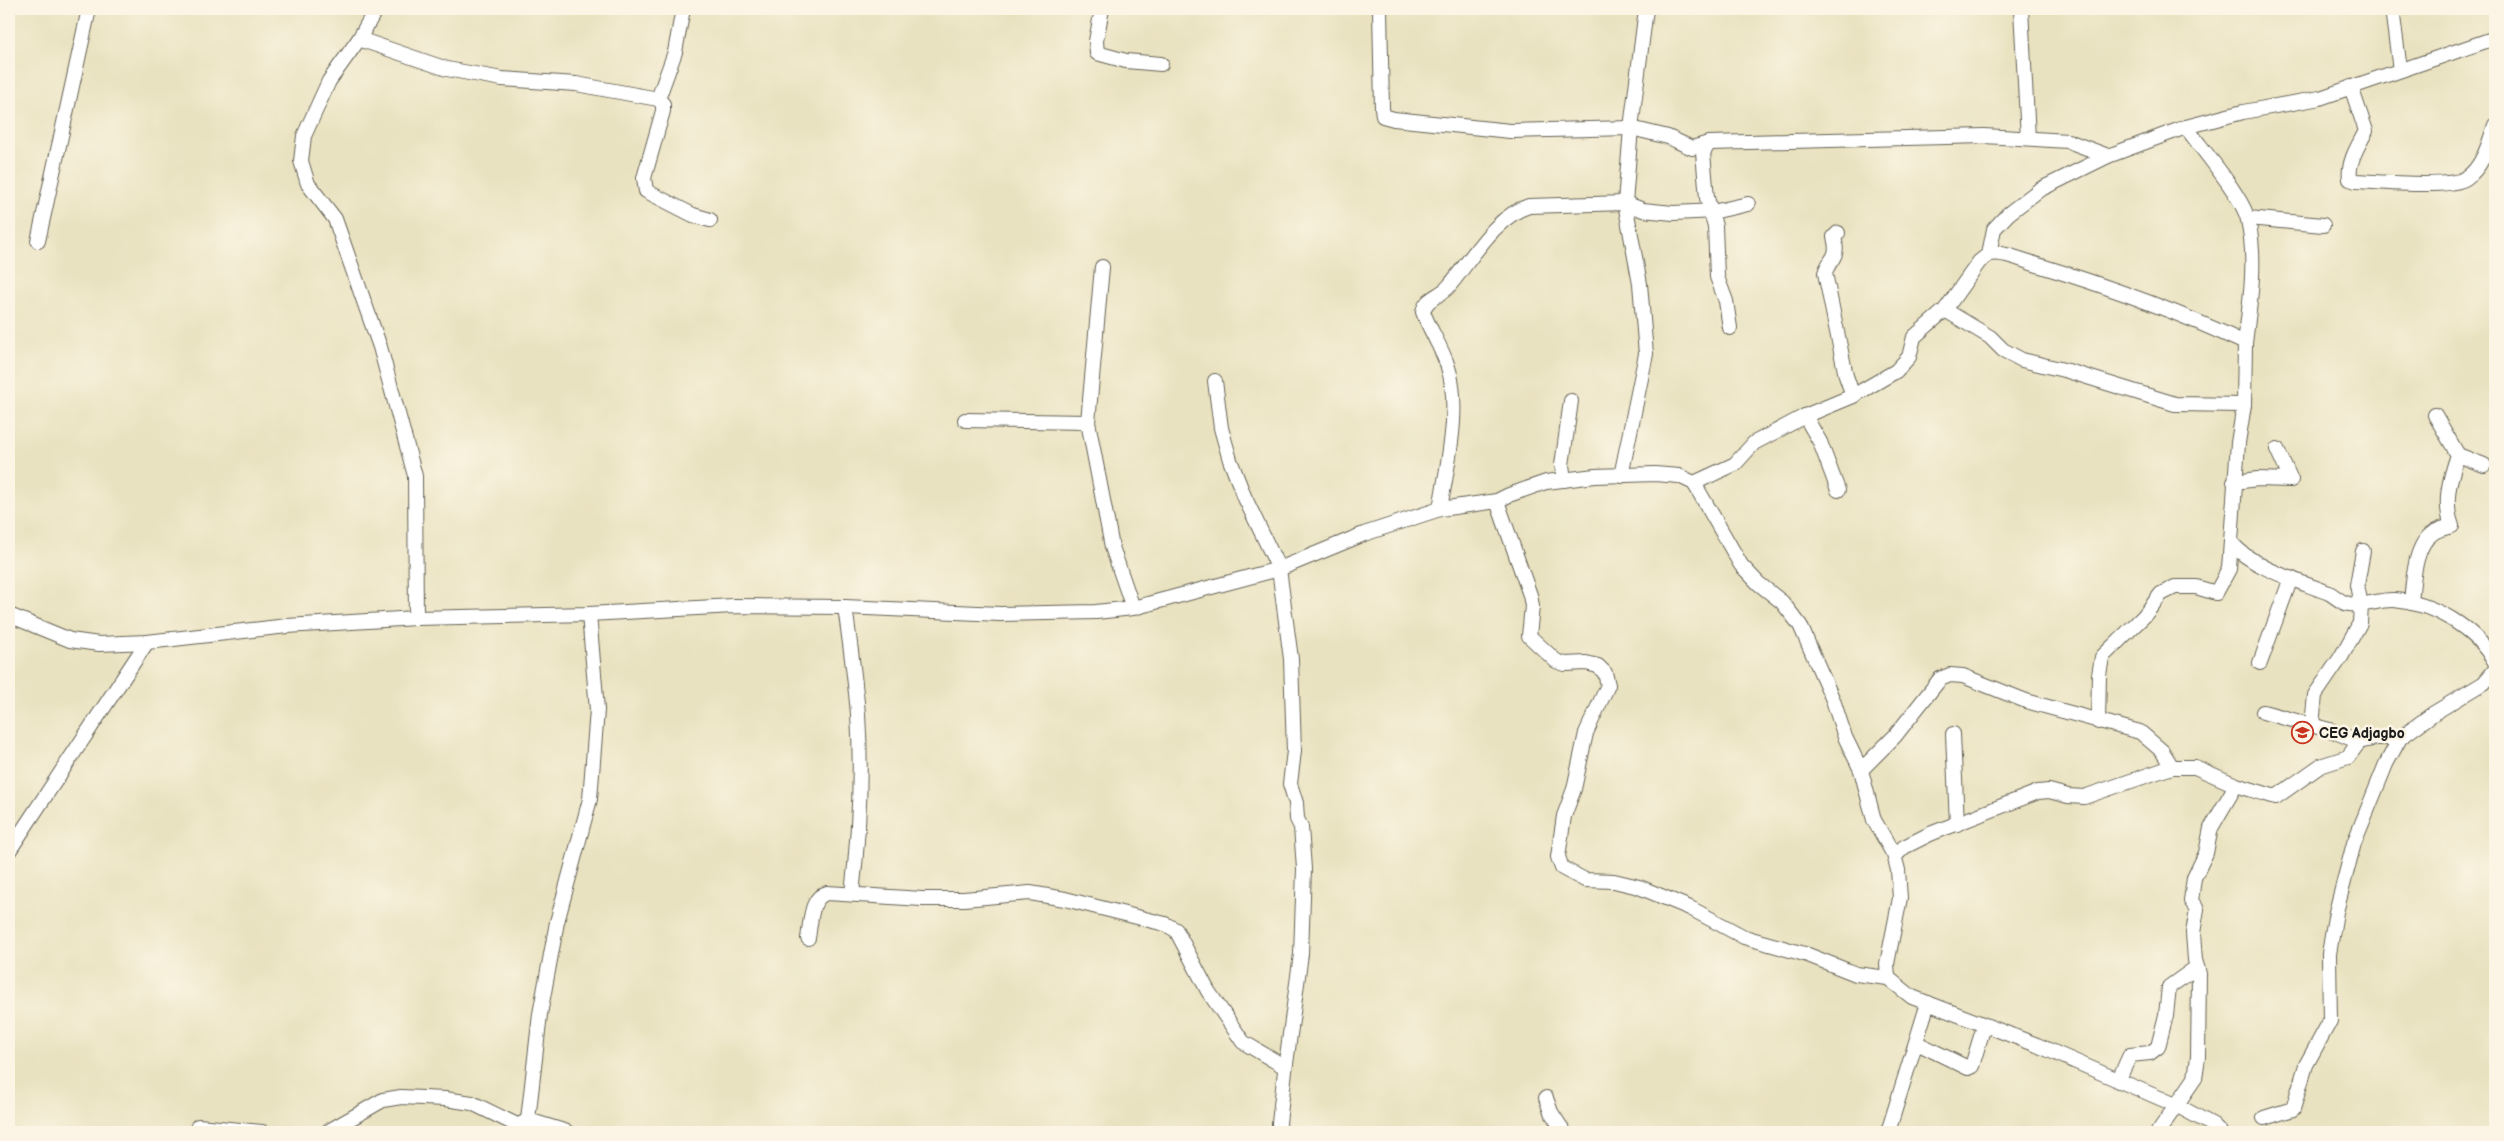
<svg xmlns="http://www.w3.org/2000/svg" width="2504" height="1141" viewBox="0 0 2504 1141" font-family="'Balsamiq Sans',sans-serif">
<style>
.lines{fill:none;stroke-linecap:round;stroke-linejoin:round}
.minor-casing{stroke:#646155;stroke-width:16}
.minor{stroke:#fff;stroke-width:14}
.labels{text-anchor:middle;stroke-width:5;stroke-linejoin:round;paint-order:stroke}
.poi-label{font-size:14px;font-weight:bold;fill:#1c1c1c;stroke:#fcf5e5;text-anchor:start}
</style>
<rect width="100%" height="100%" fill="#fcf5e5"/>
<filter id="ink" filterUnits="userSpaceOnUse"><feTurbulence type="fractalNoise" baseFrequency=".02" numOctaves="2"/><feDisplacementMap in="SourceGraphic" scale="10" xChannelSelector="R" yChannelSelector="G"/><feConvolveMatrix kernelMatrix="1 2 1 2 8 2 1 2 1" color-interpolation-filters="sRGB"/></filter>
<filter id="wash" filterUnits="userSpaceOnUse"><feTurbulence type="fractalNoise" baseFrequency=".0096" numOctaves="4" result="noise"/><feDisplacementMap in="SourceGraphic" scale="20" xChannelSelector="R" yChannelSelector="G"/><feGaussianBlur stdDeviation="1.12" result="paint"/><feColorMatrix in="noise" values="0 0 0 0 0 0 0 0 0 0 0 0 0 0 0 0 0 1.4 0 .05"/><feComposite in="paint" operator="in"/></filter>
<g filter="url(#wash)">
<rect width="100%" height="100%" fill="#e9e2c0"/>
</g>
<g filter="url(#ink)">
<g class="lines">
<defs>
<g id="minor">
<polyline points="376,9 359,39 329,81 304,136 301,161 308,184 335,219 380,347 415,476 416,618"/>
<polyline points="1102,9 1096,41 1097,53 1126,61 1161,64"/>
<polyline points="1380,9 1382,108 1383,116 1394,119 1510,131 1631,128 1668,137 1692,148 1709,143 1984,136 2068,141 2108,156"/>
<polyline points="2021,9 2028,138"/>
<polyline points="2392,9 2400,70"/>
<polyline points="359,39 447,69 502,79 576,84 658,99 663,104 663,111 644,178 646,191 693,215 710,220"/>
<path d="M2351,87L2366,131C2359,144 2347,163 2350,179L2356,181C2378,182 2451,189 2466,178C2483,167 2489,143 2495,125"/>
<polyline points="658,99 675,52 683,9"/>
<polyline points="1709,143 1703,153 1707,198 1715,226 1717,277 1726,301 1730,328"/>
<polyline points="2248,218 2323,225"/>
<path d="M1838,233L1834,237C1840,259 1829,258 1825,273L1846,376L1853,396"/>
<polyline points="38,241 89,9"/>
<path d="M1989,254C2005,251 2026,262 2041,266C2110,287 2179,312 2245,343C2250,303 2257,260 2248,220C2243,197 2201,148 2186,127"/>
<polyline points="1102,267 1088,422 1112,547 1133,608"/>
<polyline points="1945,310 1990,337 2003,350 2022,360 2068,371 2175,404 2244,405"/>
<polyline points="1215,381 1221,428 1230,460 1244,496 1279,569 1291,659 1294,751 1290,784 1296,803 1297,819 1301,827 1304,869 1301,954 1285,1071 1279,1123 1280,1132"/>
<polyline points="1805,416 1820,442 1838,490"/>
<polyline points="965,420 1088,422"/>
<polyline points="2458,455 2484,465"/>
<polyline points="1621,476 1646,354 1640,284 1625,203 1631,128 1646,9"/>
<polyline points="1564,480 1562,465 1571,401"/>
<polyline points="2234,482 2258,479 2291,480 2277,449"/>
<polyline points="1694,483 1741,565 1758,583 1782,602 1800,625 1833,700 1845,737 1861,770"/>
<polyline points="1497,501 1530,595 1532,606 1529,636 1556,661 1565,664 1586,663 1598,666 1605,673 1608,685 1586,733 1574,789 1564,816 1558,857 1562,868 1585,880 1614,881 1639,887 1690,908 1744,937 1808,955 1856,974 1888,978 1912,997 2037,1045 2178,1106 2213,1125 2220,1132"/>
<path d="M1440,509C1447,466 1462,406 1447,364C1441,347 1430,330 1423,312C1426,297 1440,297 1449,286C1471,260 1495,216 1529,206L1625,203L1643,210L1673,213L1717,211L1748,204"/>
<path d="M2231,542C2251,568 2299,581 2329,593C2335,596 2341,603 2349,604C2364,607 2379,599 2394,600C2434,603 2475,628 2495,662"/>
<path d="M2411,603C2413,583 2414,545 2433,533C2438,529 2446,528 2452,526C2443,502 2450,478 2458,455L2435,415"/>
<path d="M845,607C850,643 855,678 858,714C862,774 859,834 852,894"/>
<polyline points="9,615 70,640 99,644 147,642 287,626 416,618 589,614 733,606 845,607 1000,614 1096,612 1133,608 1279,569 1364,534 1440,509 1497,501 1509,495 1546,482 1595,476 1655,474 1679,476 1694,483 1735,464 1754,443 1805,416 1853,396 1896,371 1909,357 1914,337 1945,310 1979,262 1989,254 1994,229 2008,214 2039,190 2108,156 2186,127 2243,112 2320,98 2495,38"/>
<polyline points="2260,663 2291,578"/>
<polyline points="2263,712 2333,731 2359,742"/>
<polyline points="2098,722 2099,675 2102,657 2144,616 2161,594 2175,587 2196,587 2216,593 2229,569 2238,443 2244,405 2245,343"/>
<polyline points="2312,725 2315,695 2341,657 2360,623 2361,605 2357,585 2363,551"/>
<polyline points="1953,734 1957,824"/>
<polyline points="9,851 147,642"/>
<polyline points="1895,856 1904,847 1930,834 2038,792 2049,791 2068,796 2084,797 2172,767 2195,767 2236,785 2276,797 2320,766 2348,757 2359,742 2376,738 2400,738"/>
<path d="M808,938C811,922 810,897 827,893L922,899H964L1030,893L1065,899L1165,924L1176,930L1208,991L1243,1042L1285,1067"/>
<polyline points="1888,978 1887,964 1900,898 1898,870 1894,855 1874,820 1861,770 1895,736 1940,679 1950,675 1963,676 2026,701 2140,732 2162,751 2172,767"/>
<polyline points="1917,1043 1968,1068 1972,1066 1984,1026"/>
<polyline points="2118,1081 2130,1055 2150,1053 2158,1047 2166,1015 2169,987 2197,967"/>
<polyline points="1546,1098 1551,1112 1564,1132"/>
<polyline points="2264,1118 2293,1109 2306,1065 2330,1021 2329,954 2336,912 2354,843 2386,764 2400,738 2434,713 2484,683 2495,670"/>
<polyline points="528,1120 540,1014 557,922 590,799 597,710 589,614"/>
<polyline points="521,1124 528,1120 567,1132"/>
<polyline points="198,1126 262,1132"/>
<polyline points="327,1132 383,1100 401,1097 445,1099 472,1103 519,1126"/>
<polyline points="1888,1132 1928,1003"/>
<polyline points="2158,1132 2195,1078 2198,1057 2199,974 2195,960 2193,933 2197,909 2191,901 2194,878 2206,853 2211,828 2236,785"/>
</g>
</defs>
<use href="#minor" class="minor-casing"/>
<use href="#minor" class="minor"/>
</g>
</g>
<defs>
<symbol id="school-ring" viewBox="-11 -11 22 22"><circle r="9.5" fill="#fcf5e5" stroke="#c8321e" stroke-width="1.5"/><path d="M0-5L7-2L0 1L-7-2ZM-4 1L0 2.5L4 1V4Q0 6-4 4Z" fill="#c8321e"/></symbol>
</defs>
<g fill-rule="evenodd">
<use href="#school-ring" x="2290" y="720" width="25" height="25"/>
</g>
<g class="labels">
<g class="poi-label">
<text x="2319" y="738">CEG Adjagbo</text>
</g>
</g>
<rect width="2504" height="1141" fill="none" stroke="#fcf5e5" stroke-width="30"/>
</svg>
